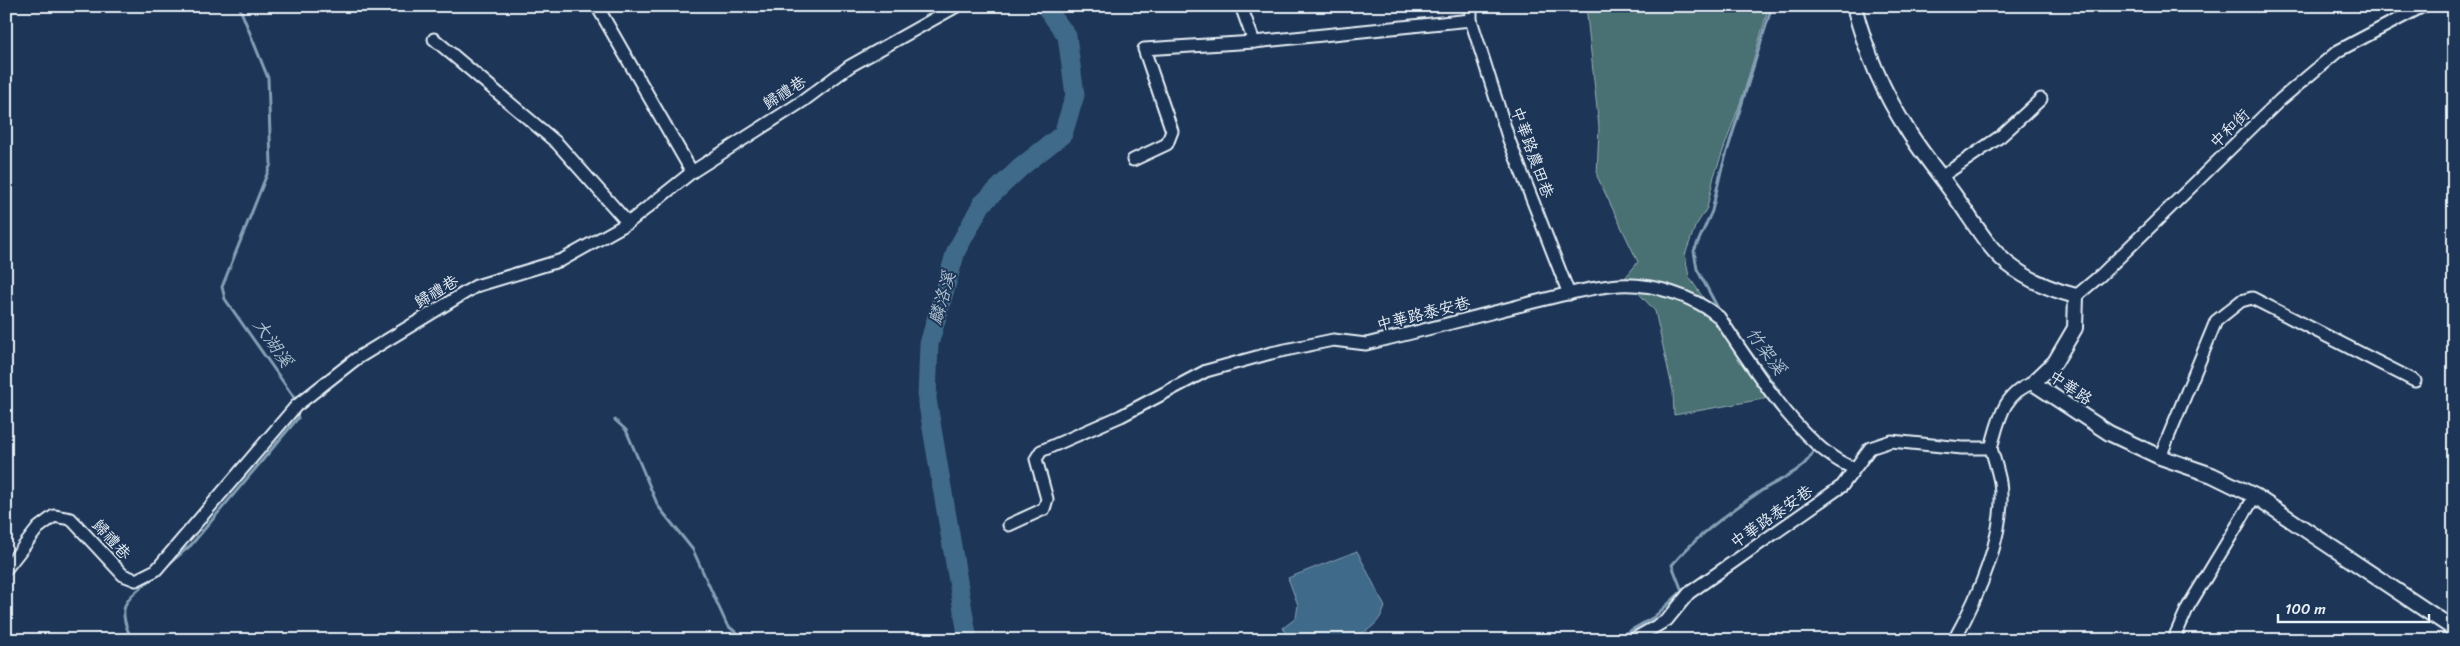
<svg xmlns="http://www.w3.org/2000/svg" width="2460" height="646" viewBox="0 0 2460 646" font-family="Sriracha,'LXGW WenKai TC',sans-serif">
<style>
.green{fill:#486f72;stroke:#98b0b5}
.water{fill:#416a89;stroke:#84a0b5}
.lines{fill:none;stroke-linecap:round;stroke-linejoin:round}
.stream{stroke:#84a0b5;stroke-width:3}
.river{stroke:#416a89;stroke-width:19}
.minor-casing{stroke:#e8f1f8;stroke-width:15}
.tertiary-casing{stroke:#e8f1f8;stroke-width:18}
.minor{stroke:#1d3557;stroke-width:11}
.tertiary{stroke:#1d3557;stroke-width:14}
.labels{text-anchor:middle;stroke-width:4;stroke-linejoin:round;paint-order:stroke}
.street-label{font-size:16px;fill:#e8f1f8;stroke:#1d3557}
.water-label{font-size:18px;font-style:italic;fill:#aec2d1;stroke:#1d3557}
</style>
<rect width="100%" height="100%" fill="#1d3557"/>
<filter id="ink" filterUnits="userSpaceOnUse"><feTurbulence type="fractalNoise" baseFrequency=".02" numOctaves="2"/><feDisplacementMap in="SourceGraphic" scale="10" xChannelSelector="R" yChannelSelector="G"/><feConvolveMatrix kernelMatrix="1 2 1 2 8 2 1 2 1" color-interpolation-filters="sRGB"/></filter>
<g filter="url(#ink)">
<polygon class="green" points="1586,6 1769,6 1744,92 1714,176 1707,208 1695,227 1685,255 1689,277 1721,323 1780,396 1674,415 1673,391 1655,311 1625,278 1638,262 1597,176 1599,127"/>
<path class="water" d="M1357,551L1385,607C1372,646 1326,640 1289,640L1283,628L1296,618L1298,605L1288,578Z"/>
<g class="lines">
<g class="stream">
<polyline points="239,6 268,78 271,164 222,287 225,299 293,396 295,403"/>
<polyline points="1720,312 1697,269 1694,251 1712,211 1721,171 1772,6"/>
<polyline points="1740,339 1779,391 1777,394"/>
<polyline points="1773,402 1774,407 1786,420"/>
<polyline points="615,420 626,430 658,506 693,550 727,625 745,640"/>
<polyline points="165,567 191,545 298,418 296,409"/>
<path d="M132,640C114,603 127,600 155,576"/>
<path d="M1614,640L1654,617L1682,591L1672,565C1694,539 1729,512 1758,493C1776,480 1806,472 1814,449L1811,447"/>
</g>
<polyline class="river" points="968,640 927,399 929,344 956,251 982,204 1021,167 1063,134 1075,95 1067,36 1045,6"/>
<defs>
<g id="minor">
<polyline points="597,6 692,172"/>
<polyline points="1241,6 1254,42"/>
<polyline points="1471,6 1471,20 1509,140 1569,294"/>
<polyline points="434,39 557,143 628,223"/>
<polyline points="1133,160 1167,144 1172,131 1144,49 1254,42 1471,20"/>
<polyline points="1941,177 2001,136 2041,99"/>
<polyline points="2076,296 2101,275 2280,100 2338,51 2423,6"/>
<polyline points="2160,457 2216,321 2241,301 2252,298 2415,381"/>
<path d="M1009,525L1044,509L1047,499L1036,459L1041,451L1121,416L1206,371L1271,353L1333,340L1366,344C1417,332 1467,319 1518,306C1551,298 1585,288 1619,285C1652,283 1694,296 1719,317C1749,361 1803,451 1854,468"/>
<polyline points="6,569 38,528 54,516 71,519 123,575 136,580 156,570 296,406 356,359 476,286 562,260 628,223 692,172 803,101 850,66 957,6"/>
<polyline points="2176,634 2188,607 2255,496"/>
<path d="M1632,640L1667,620L1689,593L1842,486L1870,448L1891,441L1962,448H1991C1999,420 2003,393 2033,383"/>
<path d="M1954,640C1978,597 2007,532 2000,482C1998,471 1994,459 1991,448"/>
</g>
<path id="tertiary" d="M1854,6C1865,49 1884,94 1908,131C1923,155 1941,176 1957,199C1973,221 1987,247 2008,264C2028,280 2052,290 2076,296L2075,328L2055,362L2033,383L2109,433L2160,457L2212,475L2255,496L2454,629"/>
</defs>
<use href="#minor" class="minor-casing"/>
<use href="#tertiary" class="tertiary-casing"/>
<use href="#minor" class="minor"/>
<use href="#tertiary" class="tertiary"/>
</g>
</g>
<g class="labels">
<g class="street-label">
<text transform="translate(784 92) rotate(-33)" y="6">歸禮巷</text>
<text transform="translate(2229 128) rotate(-44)" y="6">中和街</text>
<text transform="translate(1533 152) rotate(70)" y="6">中華路農田巷</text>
<text transform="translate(436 291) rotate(-31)" y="6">歸禮巷</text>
<text transform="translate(1423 313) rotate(-14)" y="6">中華路泰安巷</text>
<text transform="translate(2071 387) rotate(34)" y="6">中華路</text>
<text transform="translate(1771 516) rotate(-35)" y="6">中華路泰安巷</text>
<text transform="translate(112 539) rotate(47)" y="6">歸禮巷</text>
</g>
<g class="water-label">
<text transform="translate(942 298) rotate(-74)" y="6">麟洛溪</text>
<text transform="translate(273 343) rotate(55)" y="6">大湖溪</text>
<text transform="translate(1766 351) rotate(53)" y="6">竹架溪</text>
</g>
</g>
<rect width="2460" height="646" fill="none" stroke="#1d3557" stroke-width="25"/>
<rect x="12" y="12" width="2435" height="621" fill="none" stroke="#e8f1f8" stroke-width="2" filter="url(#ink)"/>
<path d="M2278 614v8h151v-8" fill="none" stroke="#e8f1f8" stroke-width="2.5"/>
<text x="2285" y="614" font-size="15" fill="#e8f1f8" stroke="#1d3557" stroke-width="4" paint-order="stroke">100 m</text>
</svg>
